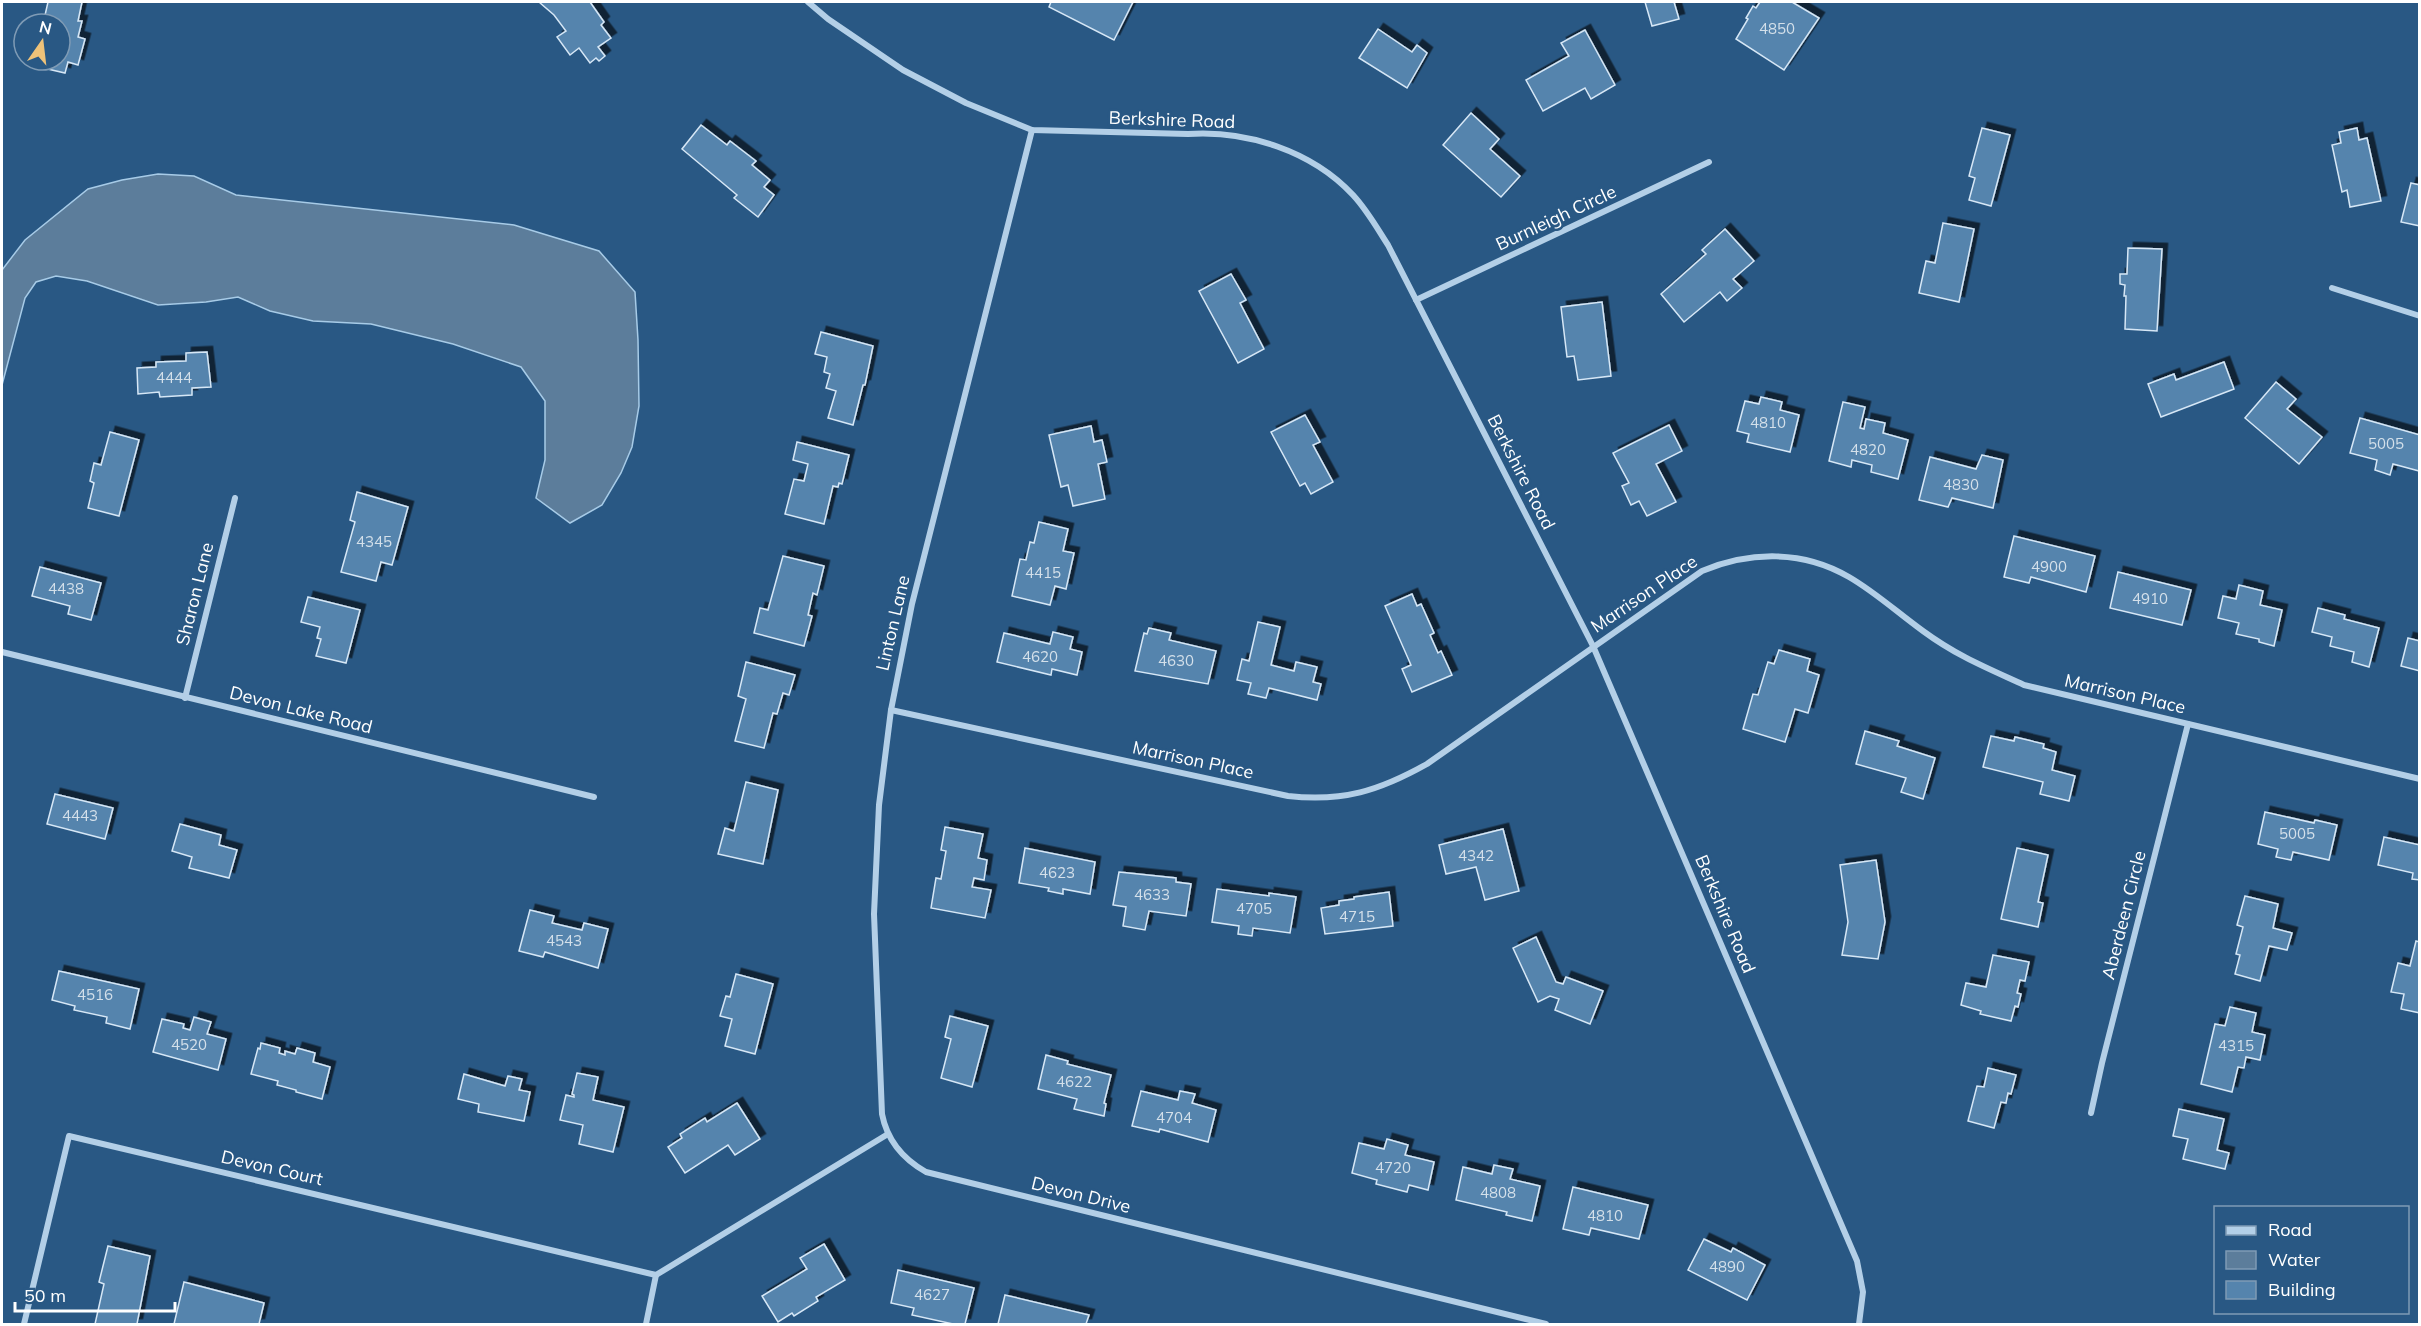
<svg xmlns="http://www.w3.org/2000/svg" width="2421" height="1326" viewBox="0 0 2421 1326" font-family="Mulish,sans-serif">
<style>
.water{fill:#5c7d9b;stroke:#a7cbe7;stroke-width:1.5}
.building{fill:#5584ad;stroke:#d6e7f6;stroke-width:1.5;filter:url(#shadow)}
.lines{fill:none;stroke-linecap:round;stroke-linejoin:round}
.minor{stroke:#b3cfe7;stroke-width:6}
.labels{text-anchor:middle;stroke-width:5;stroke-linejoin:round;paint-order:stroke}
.number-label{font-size:15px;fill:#d4e0ea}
.street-label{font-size:18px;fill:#fff;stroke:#295884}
</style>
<defs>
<filter id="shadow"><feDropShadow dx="5.5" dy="-5.5" stdDeviation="0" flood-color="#0009"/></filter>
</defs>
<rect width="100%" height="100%" fill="#295884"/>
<polygon class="water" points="158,174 194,176 236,195 514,225 599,251 635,292 638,340 639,406 632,447 621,473 602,505 570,523 536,498 545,460 545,401 521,367 453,344 371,324 313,321 270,311 238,297 206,302 158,305 87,281 56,276 36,282 25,298 2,385 2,270 25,240 88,189 122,180"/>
<g class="building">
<polygon points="48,2 82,2 78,21 82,21 78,37 85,39 78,65 68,62 65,73 26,64 27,60 60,60 60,24 43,24"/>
<polygon points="539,2 590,2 604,22 601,25 611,38 598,47 605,56 599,61 596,58 590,63 579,48 570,55 557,37 566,31 554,15"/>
<polygon points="1051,2 1133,2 1114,40 1049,7"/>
<polygon points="1645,2 1674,2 1679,19 1652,26"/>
<polygon points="1760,2 1792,2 1819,18 1784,70 1736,39 1748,19 1746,18 1753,6 1756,8"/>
<polygon points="1378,29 1412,52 1417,45 1427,53 1407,88 1359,58"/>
<polygon points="1585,30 1615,85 1591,99 1585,88 1543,111 1526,80 1569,56 1561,43"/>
<polygon points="1471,113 1499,139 1490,149 1520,176 1501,197 1443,145"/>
<polygon points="701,125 727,145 730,141 756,161 752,165 770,180 764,187 774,195 758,217 734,198 737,195 682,149"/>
<polygon points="1982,128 2010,135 1991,206 1969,200 1975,178 1969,176"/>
<polygon points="2357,128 2359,140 2367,138 2381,201 2350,207 2347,190 2342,192 2332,145 2341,143 2339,132"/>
<polygon points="2411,183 2420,185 2420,226 2401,222"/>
<polygon points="1943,223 1974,229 1959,302 1919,293 1926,261 1935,263"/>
<polygon points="1725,229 1754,261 1733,279 1742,288 1727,301 1720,292 1684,322 1661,294 1706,254 1702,250"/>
<polygon points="2128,248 2162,249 2157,331 2125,329 2126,296 2124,296 2125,285 2120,284 2120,274 2127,274"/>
<polygon points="1231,274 1246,300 1240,303 1264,349 1238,363 1199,291"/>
<polygon points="1602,302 1611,376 1578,380 1574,356 1567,357 1561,307"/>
<polygon points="821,332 873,346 865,385 863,385 853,425 828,418 836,391 826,388 830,374 824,372 827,357 815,354"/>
<polygon points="207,352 211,387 192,388 192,395 160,397 159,392 138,394 137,368 156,367 156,362 186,361 186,353"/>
<polygon points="2224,362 2234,389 2161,417 2148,384 2174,374 2176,380"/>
<polygon points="2276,382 2296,399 2287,409 2322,437 2299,464 2245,418"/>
<polygon points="1761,397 1782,402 1780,410 1799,415 1790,452 1747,442 1749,434 1737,431 1745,401 1759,404"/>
<polygon points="1843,402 1865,407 1860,428 1864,429 1866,419 1885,423 1883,433 1908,440 1898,479 1871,472 1872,465 1852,460 1851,467 1829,461"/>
<polygon points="1305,415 1320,442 1313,445 1333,482 1311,494 1305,483 1300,486 1271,432"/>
<polygon points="2360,418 2420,435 2419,471 2393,464 2390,475 2375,470 2377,460 2350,453"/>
<polygon points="1669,425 1682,451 1656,464 1676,502 1647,516 1639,501 1631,505 1622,486 1629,483 1613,453"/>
<polygon points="1091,426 1094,442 1102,440 1107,462 1098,464 1105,499 1073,506 1068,485 1061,487 1049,435"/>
<polygon points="110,432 139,440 119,516 88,508 94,483 90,481 94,463 101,465"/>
<polygon points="797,442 849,455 842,484 839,483 838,487 833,486 824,524 785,514 794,479 804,481 808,464 793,460"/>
<polygon points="1982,455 2003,460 1993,508 1952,498 1948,507 1919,500 1930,457 1976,469"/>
<polygon points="357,492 408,507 392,565 381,562 376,581 341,572 355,522 350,520"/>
<polygon points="1039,522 1068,529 1063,551 1074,553 1066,589 1055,586 1050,605 1012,596 1020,559 1026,560 1030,542 1034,543"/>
<polygon points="2014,536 2095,556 2086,592 2031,577 2029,583 2004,577"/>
<polygon points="783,556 824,566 817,595 813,593 808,615 812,616 804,646 754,633 760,608 768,610"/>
<polygon points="40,567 101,583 91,620 68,614 70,606 32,596"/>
<polygon points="2118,572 2191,590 2182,625 2110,608"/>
<polygon points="2239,585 2263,591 2260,605 2282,610 2274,646 2259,642 2259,639 2236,634 2239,623 2218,618 2223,596 2236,599"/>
<polygon points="1412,594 1417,606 1421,604 1434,633 1430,635 1438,653 1441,651 1452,675 1412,692 1402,669 1411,665 1385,606"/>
<polygon points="308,597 360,610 346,663 316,656 321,639 317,638 320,627 301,622"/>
<polygon points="2318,608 2345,615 2344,619 2379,628 2369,667 2352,662 2354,652 2330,646 2332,637 2312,632"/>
<polygon points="1258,622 1280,627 1271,665 1294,671 1296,662 1317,667 1313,682 1321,684 1317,700 1269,688 1266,698 1248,694 1251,683 1237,680 1242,659 1249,661"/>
<polygon points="1149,628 1171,633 1169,640 1216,651 1208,684 1135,671 1144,633 1147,634"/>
<polygon points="1053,632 1073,637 1070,649 1082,652 1077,675 1052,669 1051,675 997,662 1004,633 1050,644"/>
<polygon points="2408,638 2420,641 2420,671 2401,666"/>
<polygon points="1779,650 1810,659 1807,671 1819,675 1808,713 1795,709 1785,742 1743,729 1753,694 1758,695 1768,662 1774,664"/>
<polygon points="746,662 795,675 789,695 783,693 777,714 773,713 764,748 735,741 746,699 738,696"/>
<polygon points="1865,731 1899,741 1897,746 1935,758 1923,799 1901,792 1906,778 1856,764"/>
<polygon points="1991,736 2014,741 2015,737 2044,744 2043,748 2056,752 2052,770 2075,776 2069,801 2040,794 2043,782 1983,767"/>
<polygon points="746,782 778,790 763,864 718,854 725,828 734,831"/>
<polygon points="55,794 113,808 105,839 47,824"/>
<polygon points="2265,812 2314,823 2315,820 2337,825 2329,860 2293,852 2291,860 2276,857 2278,849 2258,844"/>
<polygon points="180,824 221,835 219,845 237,850 229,878 189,868 192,857 172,851"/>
<polygon points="945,827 983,834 978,858 987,860 984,880 974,878 972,887 991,890 985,918 931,908 936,878 941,879 946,851 941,850"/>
<polygon points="1503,829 1519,891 1485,900 1476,867 1446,874 1439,845"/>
<polygon points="2384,837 2420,845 2420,880 2412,879 2413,873 2378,865"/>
<polygon points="1025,848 1095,862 1090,894 1063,889 1063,894 1048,891 1049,888 1019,883"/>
<polygon points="2017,848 2048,855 2038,902 2043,903 2038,927 2001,919"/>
<polygon points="1876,860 1885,922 1878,959 1842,955 1848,922 1840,865"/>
<polygon points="1119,872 1176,878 1176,882 1191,884 1186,916 1149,911 1145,930 1123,926 1126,907 1113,905"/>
<polygon points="1217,889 1269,896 1269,893 1296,897 1290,933 1253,928 1252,936 1238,934 1239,926 1212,922"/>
<polygon points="1389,892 1393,926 1325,934 1321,908 1339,905 1339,901 1354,899 1354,897"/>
<polygon points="2245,896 2278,904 2273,928 2292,933 2287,950 2269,946 2260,981 2235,974 2240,955 2236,954 2243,927 2237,925"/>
<polygon points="530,910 554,916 552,923 582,930 584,923 608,929 598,968 545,952 543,957 519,951"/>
<polygon points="1536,937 1556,982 1563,984 1566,977 1603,991 1590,1024 1555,1010 1559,999 1550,996 1538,1002 1513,948"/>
<polygon points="2416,941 2420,942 2420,1013 2401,1009 2404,994 2391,992 2398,963 2410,966"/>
<polygon points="1993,955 2029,962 2025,981 2020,980 2017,993 2021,994 2018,1007 2015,1006 2011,1021 1980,1014 1981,1011 1961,1005 1966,983 1986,987"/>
<polygon points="59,971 139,989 130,1029 106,1023 107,1017 74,1010 75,1006 52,1000"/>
<polygon points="736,974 773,984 755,1054 725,1046 732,1019 720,1016 726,996 730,997"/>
<polygon points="2230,1007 2256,1013 2252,1032 2265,1035 2260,1060 2246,1057 2244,1068 2238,1067 2232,1092 2201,1084 2215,1024 2225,1026"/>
<polygon points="950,1016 988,1026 972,1087 941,1078 951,1039 945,1037"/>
<polygon points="194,1017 211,1022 207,1034 226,1039 218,1070 153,1052 162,1019 184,1024 183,1028 190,1030"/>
<polygon points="261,1043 280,1048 279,1053 285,1055 285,1051 295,1054 297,1048 315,1053 313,1062 330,1067 322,1099 296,1092 296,1090 277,1085 278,1081 251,1074 258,1048 260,1049"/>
<polygon points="1046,1055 1068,1061 1067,1064 1111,1075 1104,1103 1106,1104 1104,1116 1074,1109 1077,1099 1038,1089"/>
<polygon points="1988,1068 2016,1075 2011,1094 2008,1093 2006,1103 2001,1102 1994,1128 1968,1121 1977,1086 1984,1087"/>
<polygon points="577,1073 598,1077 593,1100 624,1107 613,1152 579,1144 583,1125 560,1120 566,1095 574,1097 574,1095 572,1094"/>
<polygon points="464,1074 505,1086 508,1076 522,1079 519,1090 530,1092 524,1121 478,1112 479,1104 458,1099"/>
<polygon points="1141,1091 1178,1100 1180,1091 1195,1094 1192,1103 1216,1110 1208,1142 1160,1129 1159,1132 1132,1126"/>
<polygon points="737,1103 760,1139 735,1155 728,1145 685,1173 668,1147 682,1138 680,1134 705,1118 707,1122"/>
<polygon points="2179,1109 2224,1119 2217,1150 2229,1153 2225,1169 2183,1159 2188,1139 2173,1136"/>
<polygon points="1387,1139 1408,1145 1405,1155 1434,1162 1428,1190 1409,1185 1407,1192 1376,1184 1377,1180 1352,1173 1359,1143 1384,1149"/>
<polygon points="1494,1165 1513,1169 1510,1179 1540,1186 1532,1221 1506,1215 1507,1212 1456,1200 1463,1167 1492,1174"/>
<polygon points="1573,1187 1648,1205 1639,1239 1591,1228 1589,1235 1563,1229"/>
<polygon points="1704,1239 1731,1252 1733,1248 1765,1265 1747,1300 1688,1270"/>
<polygon points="824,1244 845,1280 816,1297 818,1301 794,1316 792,1313 778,1322 762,1296 807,1269 800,1258"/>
<polygon points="108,1246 150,1256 137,1324 95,1324 104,1284 99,1282"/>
<polygon points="898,1270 974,1288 965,1324 953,1324 912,1315 914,1308 891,1303"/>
<polygon points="184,1282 264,1303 259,1324 174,1324"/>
<polygon points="1005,1295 1089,1315 1086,1324 998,1324"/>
</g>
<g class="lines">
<g class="minor">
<path d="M808,2L828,19L903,70L966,103L1032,130L1188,134C1247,130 1312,151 1353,195C1367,210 1377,228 1388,245L1593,646L1857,1261L1863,1292L1859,1324"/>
<path d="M1032,130L912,604L891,710L879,805L874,914L882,1114C887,1140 903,1159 926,1172L1546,1324"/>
<polyline points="2332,288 2420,316"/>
<polyline points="1416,300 1709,162"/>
<polyline points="2,652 594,797"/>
<polyline points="185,698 235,498"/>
<path d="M891,710L1288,796C1343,802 1379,791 1427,764L1702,571C1750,551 1803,550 1849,577C1875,592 1898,613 1923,631C1957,656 1987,668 2024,685L2420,779"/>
<polyline points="2091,1113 2102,1063 2188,724"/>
<polyline points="656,1275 888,1134"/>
<polyline points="24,1324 69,1136 656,1275"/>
<polyline points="646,1324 656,1275"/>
</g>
</g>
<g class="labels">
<g class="number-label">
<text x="1777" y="34">4850</text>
<text x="174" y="383">4444</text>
<text x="1768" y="428">4810</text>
<text x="2386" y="449">5005</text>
<text x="1868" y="455">4820</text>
<text x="1961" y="490">4830</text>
<text x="374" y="547">4345</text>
<text x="2049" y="572">4900</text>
<text x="1043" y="578">4415</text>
<text x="66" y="594">4438</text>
<text x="2150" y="604">4910</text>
<text x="1040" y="662">4620</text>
<text x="1176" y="666">4630</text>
<text x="80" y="821">4443</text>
<text x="2297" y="839">5005</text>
<text x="1476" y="861">4342</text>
<text x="1057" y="878">4623</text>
<text x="1152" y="900">4633</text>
<text x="1254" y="914">4705</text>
<text x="1357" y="922">4715</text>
<text x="564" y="946">4543</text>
<text x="95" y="1000">4516</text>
<text x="189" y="1050">4520</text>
<text x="2236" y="1051">4315</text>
<text x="1074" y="1087">4622</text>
<text x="1174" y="1123">4704</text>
<text x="1393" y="1173">4720</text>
<text x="1498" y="1198">4808</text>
<text x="1605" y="1221">4810</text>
<text x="1727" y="1272">4890</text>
<text x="932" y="1300">4627</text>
</g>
<g class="street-label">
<text transform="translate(1172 120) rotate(2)" y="6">Berkshire Road</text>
<text transform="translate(1556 218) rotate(-25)" y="6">Burnleigh Circle</text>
<text transform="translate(1521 472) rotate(63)" y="6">Berkshire Road</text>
<text transform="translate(195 594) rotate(-76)" y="6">Sharon Lane</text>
<text transform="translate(1644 594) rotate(-34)" y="6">Marrison Place</text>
<text transform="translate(893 623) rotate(-77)" y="6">Linton Lane</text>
<text transform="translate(2125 694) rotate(13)" y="6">Marrison Place</text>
<text transform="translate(301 710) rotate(14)" y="6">Devon Lake Road</text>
<text transform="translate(1193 760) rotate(12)" y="6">Marrison Place</text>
<text transform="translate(1725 914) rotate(67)" y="6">Berkshire Road</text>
<text transform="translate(2124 915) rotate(-76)" y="6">Aberdeen Circle</text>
<text transform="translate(272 1168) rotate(13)" y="6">Devon Court</text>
<text transform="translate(1081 1195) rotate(14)" y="6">Devon Drive</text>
</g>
</g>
<rect width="2421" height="1326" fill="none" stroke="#ffffff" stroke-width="6"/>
<rect x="2214" y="1206" width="195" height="108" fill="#295884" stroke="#7f9bb5" stroke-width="1.5"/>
<rect x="2226" y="1226" width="30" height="9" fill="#b3cfe7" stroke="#7f9bb5" stroke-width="1.5"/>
<text x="2268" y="1236" font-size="18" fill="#ffffff">Road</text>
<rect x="2226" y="1251" width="30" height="18" fill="#5c7d9b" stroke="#7f9bb5" stroke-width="1.5"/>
<text x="2268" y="1266" font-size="18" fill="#ffffff">Water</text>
<rect x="2226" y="1281" width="30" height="18" fill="#5584ad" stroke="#7f9bb5" stroke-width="1.5"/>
<text x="2268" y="1296" font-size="18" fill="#ffffff">Building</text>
<g transform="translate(42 42) rotate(14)"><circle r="28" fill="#295884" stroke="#7f9bb5" stroke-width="1.5"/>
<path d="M0-4.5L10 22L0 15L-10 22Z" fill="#eec279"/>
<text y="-9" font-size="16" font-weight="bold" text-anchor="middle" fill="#ffffff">N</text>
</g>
<path d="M15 1302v9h160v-9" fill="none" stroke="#ffffff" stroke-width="3"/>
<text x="24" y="1302" font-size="18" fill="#ffffff" stroke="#295884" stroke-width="4.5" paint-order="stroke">50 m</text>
</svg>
